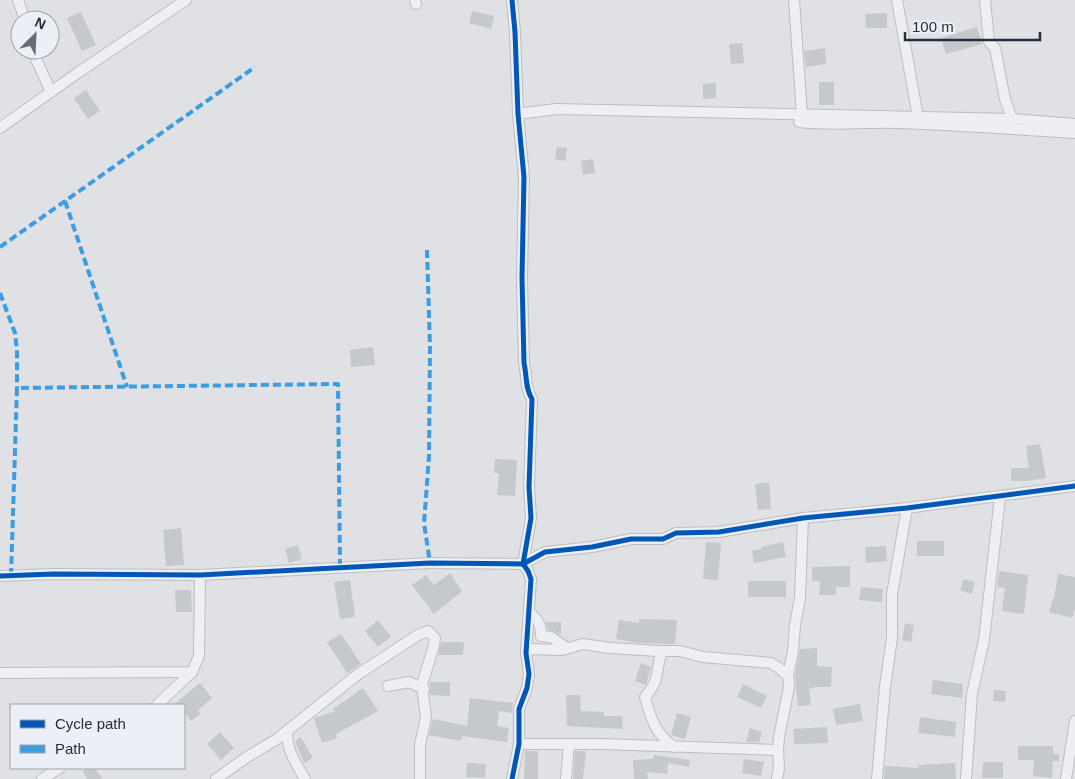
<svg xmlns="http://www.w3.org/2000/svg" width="1075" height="779" viewBox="0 0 1075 779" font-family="Helvetica,sans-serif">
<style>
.building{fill:#c6c9cc}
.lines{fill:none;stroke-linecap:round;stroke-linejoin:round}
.street-casing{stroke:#bcbec2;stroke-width:12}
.street{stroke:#eeeff2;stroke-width:10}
.quiet{stroke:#3c9de3;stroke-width:4;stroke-dasharray:8 4;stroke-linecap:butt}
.cycleway-casing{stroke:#eceff5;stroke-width:8}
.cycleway{stroke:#0057b8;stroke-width:5}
</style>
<rect width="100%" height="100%" fill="#dfe1e4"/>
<g class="building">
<polygon points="472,11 494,16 491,29 469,23"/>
<polygon points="81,12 96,45 82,51 67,18"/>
<polygon points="887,13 887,28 866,28 865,14"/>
<polygon points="977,27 982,44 946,54 941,38"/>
<polygon points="742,43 744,63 731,64 729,44"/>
<polygon points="825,48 826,64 806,67 804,51"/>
<rect x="819" y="82" width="15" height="23"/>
<polygon points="716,83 716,98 703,99 703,84"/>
<polygon points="86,90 100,111 88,119 74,98"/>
<polygon points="557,147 567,148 565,161 555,159"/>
<polygon points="593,159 595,173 583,175 581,161"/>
<polygon points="373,347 375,365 351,367 350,350"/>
<polygon points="1040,444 1046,478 1026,481 1011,481 1011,468 1029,468 1026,446"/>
<polygon points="495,459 517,460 515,496 497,495 499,473 494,473"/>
<polygon points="769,482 771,509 758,510 755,484"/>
<polygon points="181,528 184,565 166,566 163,530"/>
<rect x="917" y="541" width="27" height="15"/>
<polygon points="706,542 721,543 718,580 703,579"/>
<polygon points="783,542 786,557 754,563 752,551 761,549 761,547"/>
<polygon points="298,545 302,559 289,563 285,549"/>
<polygon points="886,546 887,561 866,563 865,547"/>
<polygon points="850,566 850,587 836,587 836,595 819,595 820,581 812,581 812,567"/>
<polygon points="999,571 1028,575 1024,614 1002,611 1005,588 997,587"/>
<polygon points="450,573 462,591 434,614 412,585 426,575 434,585"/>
<polygon points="1058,574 1075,577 1075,609 1072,618 1049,612 1053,598 1054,598"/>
<polygon points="964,579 975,582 972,594 960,590"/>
<polygon points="350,580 355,617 340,619 334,582"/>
<rect x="748" y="581" width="38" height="16"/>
<polygon points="861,587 883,589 882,602 859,600"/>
<polygon points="175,590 191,590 192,612 176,612"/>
<polygon points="639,619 677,620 675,644 637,643 616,639 619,620 639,623"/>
<polygon points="378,620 391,637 378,647 365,631"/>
<polygon points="546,622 561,622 561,635 554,631 548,630"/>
<polygon points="905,623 914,625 911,642 902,640"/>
<polygon points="341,634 361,664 347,673 327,642"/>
<polygon points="441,642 464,642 463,655 438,655"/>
<polygon points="817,648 817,666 832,667 831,687 814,687 813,689 809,688 811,705 798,706 795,676 800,649"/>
<polygon points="641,663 651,667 646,685 635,681"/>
<polygon points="933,680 963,684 962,698 931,694"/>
<polygon points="430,682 450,682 450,696 430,695"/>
<polygon points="200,683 212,698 198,710 201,714 191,721 184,712 184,705 173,705"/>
<polygon points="743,684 767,696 761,708 737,697"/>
<polygon points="363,688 378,711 336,734 337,738 322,743 314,718 335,711 333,709"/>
<polygon points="994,690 1006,691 1005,702 993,701"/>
<polygon points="566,695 580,695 581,711 604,712 604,716 622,716 623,729 567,726"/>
<polygon points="470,698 513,703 512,713 499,711 497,726 509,728 507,742 462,736 461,741 429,735 433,719 467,726"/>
<polygon points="860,704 863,721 836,725 833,709"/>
<polygon points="677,713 691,717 685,739 671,735"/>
<polygon points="920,717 956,722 955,737 918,733"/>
<polygon points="827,727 828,743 794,744 793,729"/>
<polygon points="750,728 762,732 759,742 746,742"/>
<polygon points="220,732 234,748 221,760 207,744"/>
<polygon points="301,737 313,758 304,763 295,741"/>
<polygon points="1018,746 1053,746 1053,754 1059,754 1059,761 1053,761 1052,778 1033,776 1034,760 1018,760"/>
<polygon points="525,751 538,751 538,779 524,779"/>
<polygon points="575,751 586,751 583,779 573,779"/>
<polygon points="654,755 690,760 689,767 668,763 667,774 647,772 648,779 634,779 633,760 653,759"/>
<polygon points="744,759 764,762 761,776 742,773"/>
<polygon points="983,762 1003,762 1003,778 982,778"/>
<polygon points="467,763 486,764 485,778 466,777"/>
<polygon points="955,763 956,779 884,779 885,766 919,768 918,765"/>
<polygon points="88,768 95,768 102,779 87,779 83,771"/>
</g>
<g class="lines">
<defs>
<g id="street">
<polyline points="18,0 25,20"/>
<polyline points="415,0 416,4"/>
<path d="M512,0L515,32L518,114L524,177L522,278L524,363C527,376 525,388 532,399L529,487L531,518L523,564L528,571L531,579L526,653L529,674L527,688L519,709V744L512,779"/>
<polyline points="794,0 802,115"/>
<polyline points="897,0 918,117"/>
<polyline points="985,0 989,42 995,48 1005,99 1012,119"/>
<polyline points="32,50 51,92"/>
<polyline points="518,114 556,109 1012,119 1075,124"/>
<path d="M799,122C832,126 865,122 898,123C957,125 1016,129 1075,133"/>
<polyline points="0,128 79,72 186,0"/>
<polyline points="0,576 54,574 200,575 430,563 523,564 545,552 592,547 631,539 663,539 676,533 719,532 803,518 907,508 1075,486"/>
<path d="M529,612C538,619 541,624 541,636L551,637L567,648"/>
<path d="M662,651C655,671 661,679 645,697C651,719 655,733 674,747"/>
<polyline points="526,653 529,649 562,650 583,644 610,648 658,651 680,651 703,657 771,663 779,668 788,676"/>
<polyline points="0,673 192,672 199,656 200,575"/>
<polyline points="388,686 409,682 424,689"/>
<polyline points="157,705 192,672"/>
<path d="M288,730C284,746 297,765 305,779"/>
<polyline points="519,744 602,744 778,750"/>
<polyline points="42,779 60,768"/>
<polyline points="216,779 247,757 277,739 357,675 418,635 428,631 435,638 434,645 422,685 426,718 420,744 420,779"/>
<polyline points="566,779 569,744"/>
<polyline points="777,779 779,768 778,750 779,737 789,687 788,676 793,651 795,625 800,598 803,518"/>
<polyline points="877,779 885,687 892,638 892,594 907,508"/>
<polyline points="966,779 972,694 984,640 1000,497"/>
<polyline points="1066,779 1075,721"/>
</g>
</defs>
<use href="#street" class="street-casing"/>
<use href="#street" class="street"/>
<g class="quiet">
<polyline points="65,201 127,387"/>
<polyline points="0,247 255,67"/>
<polyline points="427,250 430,347 429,456 424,523 430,563"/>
<polyline points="0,293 15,333 17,352 17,388"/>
<polyline points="11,576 17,388 338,384 340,567"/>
</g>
<defs>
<g id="cycleway">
<path d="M512,0L515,32L518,114L524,177L522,278L524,363C527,376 525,388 532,399L529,487L531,518L523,564L528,571L531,579L526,653L529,674L527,688L519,709V744L512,779"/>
<polyline points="0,576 54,574 200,575 430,563 523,564 545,552 592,547 631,539 663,539 676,533 719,532 803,518 907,508 1075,486"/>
</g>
</defs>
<use href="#cycleway" class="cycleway-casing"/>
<use href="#cycleway" class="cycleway"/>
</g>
<rect x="10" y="704" width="175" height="65" fill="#eceff5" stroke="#9ca2ac"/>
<rect x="20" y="720" width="25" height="8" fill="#0057b8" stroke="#9ca2ac"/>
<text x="55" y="729" font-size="15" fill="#252e3e">Cycle path</text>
<rect x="20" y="745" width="25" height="8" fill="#3c9de3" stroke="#9ca2ac"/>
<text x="55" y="754" font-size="15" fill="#252e3e">Path</text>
<g transform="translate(35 35) rotate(24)"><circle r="24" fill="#eceff5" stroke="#9ca2ac"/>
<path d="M0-4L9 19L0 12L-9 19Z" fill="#666d78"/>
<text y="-8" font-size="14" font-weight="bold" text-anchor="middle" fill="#252e3e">N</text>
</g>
<path d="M905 32v8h135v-8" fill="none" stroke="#252e3e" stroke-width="2.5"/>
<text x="912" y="32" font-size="15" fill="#252e3e" stroke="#eceff5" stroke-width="4" paint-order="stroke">100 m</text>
</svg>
